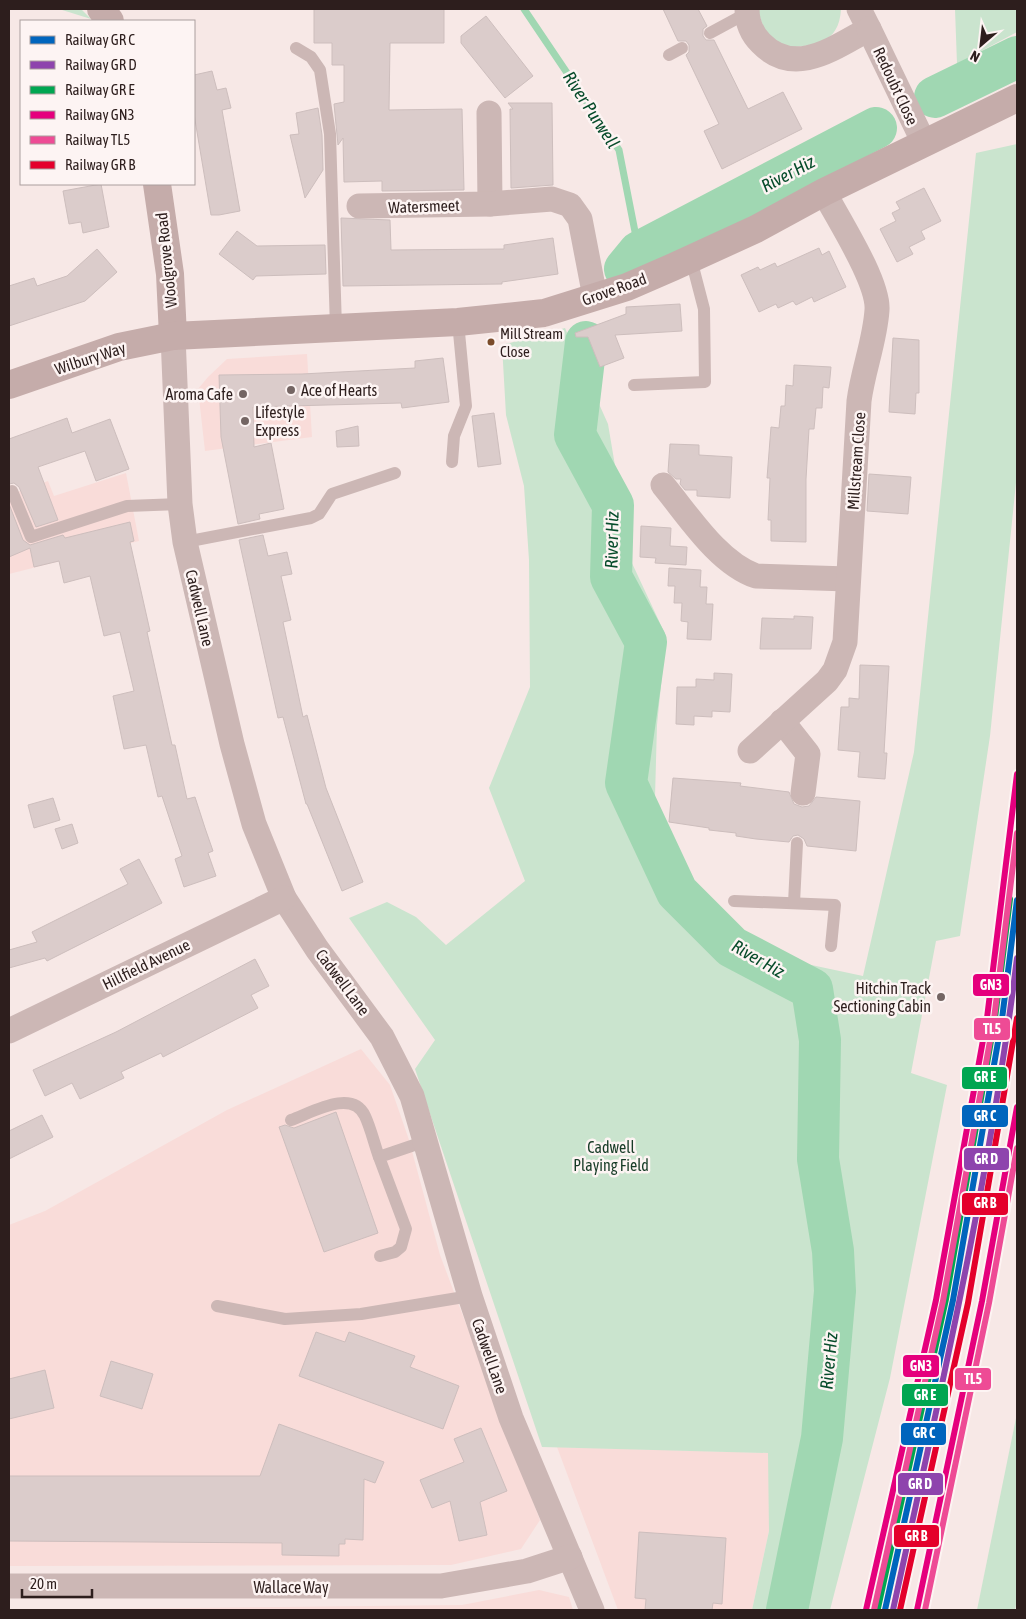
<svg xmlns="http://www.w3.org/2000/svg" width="1026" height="1619" viewBox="0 0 1026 1619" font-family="'Asap Condensed',sans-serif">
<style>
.built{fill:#f9dcd9}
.green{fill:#cae4ce}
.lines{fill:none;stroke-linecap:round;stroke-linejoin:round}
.stream{stroke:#a0d7b2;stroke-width:7}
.river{stroke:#a0d7b2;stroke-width:42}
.building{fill:#dbcccb;stroke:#cdbebd}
.lane{stroke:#ccb7b5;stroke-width:12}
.street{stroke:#ccb7b5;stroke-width:25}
.secondary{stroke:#c5acaa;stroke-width:28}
.rail-1-casing{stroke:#fdf4f3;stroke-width:10}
.rail-2-casing{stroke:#fdf4f3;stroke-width:10}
.rail-3-casing{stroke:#fdf4f3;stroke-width:10}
.rail-4-casing{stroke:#fdf4f3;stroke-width:10}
.rail-5-casing{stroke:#fdf4f3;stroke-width:10}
.rail-6-casing{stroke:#fdf4f3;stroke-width:10}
.rail-1{stroke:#0065bd;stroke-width:6}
.rail-2{stroke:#8e44ad;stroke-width:6}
.rail-3{stroke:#00a651;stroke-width:6}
.rail-4{stroke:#e5007d;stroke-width:6}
.rail-5{stroke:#ee4b95;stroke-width:6}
.rail-6{stroke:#e4002b;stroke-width:6}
.bus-dot{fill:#7a4b2a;stroke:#fdf4f3;stroke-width:2}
.poi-dot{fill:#746563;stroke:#fdf4f3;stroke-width:2}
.labels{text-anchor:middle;stroke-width:5;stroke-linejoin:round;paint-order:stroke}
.bus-label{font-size:15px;fill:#2d1e1d;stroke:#fdf4f3;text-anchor:start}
.street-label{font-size:16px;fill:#2d1e1d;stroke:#fdf4f3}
.poi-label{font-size:16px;fill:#2d1e1d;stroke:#fdf4f3;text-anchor:start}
.park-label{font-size:16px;fill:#163b26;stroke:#fdf4f3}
.water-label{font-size:18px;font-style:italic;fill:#074c2b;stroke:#fdf4f3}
.line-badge{stroke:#fdf4f3;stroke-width:2}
.badge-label{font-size:14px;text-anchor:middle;font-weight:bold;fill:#fff}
</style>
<rect width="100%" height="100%" fill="#f7e8e6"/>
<g class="built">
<polygon points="307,354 312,437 205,451 198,389 208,377 227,359"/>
<polygon points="126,473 139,541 9,574 9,495 48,481 54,496"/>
<polygon points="361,1049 390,1085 409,1140 440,1255 540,1520 521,1549 451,1565 9,1566 9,1225 45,1211 227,1110"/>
<polygon points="557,1447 769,1453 769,1531 752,1610 618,1610"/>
<polygon points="539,1590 569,1597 573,1610 9,1610 462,1605"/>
</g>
<g class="green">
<polygon points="59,9 81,9 91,19"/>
<path d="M757,9H841C839,45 814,45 785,48L766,34Z"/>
<polygon points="955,9 1017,9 1017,32 957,64"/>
<polygon points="1017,144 1017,473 990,736 960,936 936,941 911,1073 947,1085 890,1378 830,1610 752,1610 769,1531 768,1453 542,1447 415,1069 435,1040 349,918 387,902 416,917 446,945 525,881 489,788 530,687 529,560 524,486 506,415 502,345 565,328 608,424 631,561 666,636 657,725 655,797 681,865 713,913 745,951 863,976 914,752 976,153"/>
<polygon points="1017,1413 1017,1600 1015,1610 977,1610"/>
</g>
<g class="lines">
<polyline class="stream" points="524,9 619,150 639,252"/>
<g class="river">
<polyline points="935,97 1017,57"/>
<polyline points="625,269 639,252 876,128"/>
<polyline points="586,342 575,435 613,505 611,577 646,642 626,783 677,892 732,947 812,989 820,1040 818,1159 833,1251 835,1291 822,1438 787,1610"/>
</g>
</g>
<g class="building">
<polygon points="314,9 444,9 444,43 390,43 389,110 462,109 464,190 382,191 382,181 344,182 343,138 338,145 334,104 344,102 344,65 332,65 332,43 314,43"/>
<polygon points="663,9 698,9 707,26 703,29 703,36 706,40 714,40 748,109 783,92 802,129 722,169 704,131 719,124 686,55 689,52 689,45 686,41 678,41"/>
<polygon points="486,16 533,76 505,98 461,43 461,36"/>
<polygon points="212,71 217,90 226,88 231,108 222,110 240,211 219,215 211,215 194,114 194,75"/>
<polygon points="508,103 552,103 553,185 511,188 510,109 513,109"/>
<polygon points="318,108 322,135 323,170 305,198 290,135 299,134 296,113"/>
<polygon points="101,184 109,227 83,233 81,222 69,224 63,191"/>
<polygon points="924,188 941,221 921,231 925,239 909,247 913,254 897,262 880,229 896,221 892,213 900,209 896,202"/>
<polygon points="341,218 390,220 391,250 504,249 504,245 553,238 558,274 502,282 502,284 343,286"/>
<polygon points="237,231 257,246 325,245 326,274 256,276 253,280 219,254"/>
<polygon points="819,248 822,255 829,251 846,287 814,302 812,297 796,305 793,301 778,308 776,304 759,312 741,275 758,267 760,270 775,263 777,267"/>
<polygon points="97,249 117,272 85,301 9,326 9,286 34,278 37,286 67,276"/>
<polygon points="680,304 682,331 615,335 624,358 600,367 588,337 576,337 575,333 626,314 626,307"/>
<polygon points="893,338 919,340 919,393 916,393 915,414 889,412"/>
<polygon points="443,358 449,402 402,408 401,403 253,407 254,447 271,443 284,509 259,514 260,519 238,524 221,437 219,375 302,374 415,368 415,361"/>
<polygon points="794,365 831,367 829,388 823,387 822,408 816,408 814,429 809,429 806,479 806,542 771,541 771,520 768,520 770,478 767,478 771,427 779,428 781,406 785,406 786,385 793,386"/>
<polygon points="494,413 501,464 478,467 472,416"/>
<polygon points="67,418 72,433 110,419 129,469 96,481 85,451 38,467 58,520 36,527 19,487 14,483 9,484 9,439"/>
<polygon points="358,426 359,446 337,447 336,431"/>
<polygon points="670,444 699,445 699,455 732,457 730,498 697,496 697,490 685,490 680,484 681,479 676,479 668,472"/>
<polygon points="869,474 911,477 908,514 867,511"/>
<polygon points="9,504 23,540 30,545 63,535 65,538 130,522 134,541 130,542 150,631 147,632 172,745 175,745 187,799 195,797 205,828 213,851 208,853 216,876 184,887 175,859 182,856 162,796 158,797 146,745 124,749 113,696 134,691 120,632 104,636 90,576 64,583 59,561 34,567 30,548 9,557"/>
<polygon points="641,526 671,528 670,546 687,547 686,565 655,563 656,558 640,557"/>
<polygon points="263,535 268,556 287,552 292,574 281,576 291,620 283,622 303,717 307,715 326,788 363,882 342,891 307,804 306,804 283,717 278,718 239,540"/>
<polygon points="669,568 701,570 700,587 707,587 706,604 713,604 711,640 687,639 688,622 681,621 682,603 674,603 675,586 668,586"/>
<polygon points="794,616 813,617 811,649 760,649 762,618 794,619"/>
<polygon points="860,665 889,666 884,753 887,753 885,779 858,777 860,752 838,750 841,707 849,707 849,698 859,699"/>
<polygon points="714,673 732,674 730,712 712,711 712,717 694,716 694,725 676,724 677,687 696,687 696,679 714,680"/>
<polygon points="673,778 741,783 740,786 789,792 794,804 802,807 809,806 816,797 860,801 856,851 807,846 804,839 798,835 793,836 789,842 756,839 736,836 736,833 709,830 709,828 669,822"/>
<polygon points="53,798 60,820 34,828 28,805"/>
<polygon points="72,824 78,843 62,849 55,829"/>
<polygon points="139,859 162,903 47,961 45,958 9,968 9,950 37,942 32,932 128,884 120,869"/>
<polygon points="255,959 269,986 251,995 258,1008 163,1057 161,1053 121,1072 124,1078 80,1099 72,1083 45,1096 33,1070 116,1032"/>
<polygon points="336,1112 378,1233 324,1252 279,1127 285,1125 294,1128"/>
<polygon points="42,1115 53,1137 9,1159 9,1131"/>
<polygon points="316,1332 345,1342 349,1332 415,1356 410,1367 459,1386 443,1429 299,1376"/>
<polygon points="111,1361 153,1374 142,1409 100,1396"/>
<polygon points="45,1370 54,1408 9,1419 9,1379"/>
<polygon points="279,1424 384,1462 375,1483 364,1479 363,1540 345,1539 345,1544 339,1544 339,1556 282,1555 282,1543 9,1541 9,1476 260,1476"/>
<polygon points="481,1428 507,1491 480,1502 487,1535 459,1541 450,1501 432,1508 420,1480 464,1462 454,1439"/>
<polygon points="639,1532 726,1538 722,1604 713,1603 712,1610 645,1610 646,1599 635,1598"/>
</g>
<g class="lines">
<g class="lane">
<polyline points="710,33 747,13"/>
<polyline points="296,48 311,57 320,70 330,134 336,328"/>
<polyline points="669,55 682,48"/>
<polyline points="634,385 705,382 704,309 691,259"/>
<polyline points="452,462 454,436 466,406 458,322"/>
<polyline points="12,491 31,537 127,506 180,504"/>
<polyline points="185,542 311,518 319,514 332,494 395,473"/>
<polyline points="734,901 835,905 831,946"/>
<polyline points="794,903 797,843"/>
<path d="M291,1120C311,1113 352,1088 365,1116C371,1129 374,1143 379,1157"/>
<polyline points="380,1256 395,1252 401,1247 406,1229 379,1157 426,1141"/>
<polyline points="217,1306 285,1319 361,1314 470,1296"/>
</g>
<g class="street">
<path d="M747,9C747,22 752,34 761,43C795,78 835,47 869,29L859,9"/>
<polyline points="869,29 924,143"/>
<polyline points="489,113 490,204"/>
<polyline points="359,206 490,204 552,199 570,205 580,219 595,297"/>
<polyline points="173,336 180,504 185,542 232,744 254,824 284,898 317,949 382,1037 412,1096 470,1296 511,1418 592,1610"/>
<path d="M663,485C688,515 718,563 756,576L848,579"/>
<polyline points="782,721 808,754 803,793"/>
<path d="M750,751L827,681L835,670L845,642L859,401C863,370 875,341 877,310C879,282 838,219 824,192"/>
<polyline points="9,1031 284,898"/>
<polyline points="9,1586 441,1586 527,1571 570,1557"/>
</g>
<g class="secondary">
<polyline points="101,9 110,21"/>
<polyline points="157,184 170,274 173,336"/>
<polyline points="9,385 119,347 173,336 458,322 544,313 627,287 673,267 756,229 824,192 1017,98"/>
</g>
<defs>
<polyline id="rail-1" points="885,1610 953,1300 1002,1019 1017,900"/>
<path id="rail-2" d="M893,1610C940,1394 990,1178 1017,958"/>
<polyline id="rail-3" points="878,1608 946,1299 995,1018 1010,899"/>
<g id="rail-4">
<polyline points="866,1610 936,1300 987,1018 1017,774"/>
<polyline points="917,1610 982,1301 1017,1107"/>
</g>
<g id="rail-5">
<polyline points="874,1610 943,1301 994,1019 1017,833"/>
<polyline points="925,1610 989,1303 1017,1148"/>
</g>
<polyline id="rail-6" points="900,1610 968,1303 1017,1018"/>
</defs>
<use href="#rail-1" class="rail-1-casing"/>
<use href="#rail-2" class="rail-2-casing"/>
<use href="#rail-3" class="rail-3-casing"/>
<use href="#rail-4" class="rail-4-casing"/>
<use href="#rail-5" class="rail-5-casing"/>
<use href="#rail-6" class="rail-6-casing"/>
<use href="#rail-1" class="rail-1"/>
<use href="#rail-2" class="rail-2"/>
<use href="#rail-3" class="rail-3"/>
<use href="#rail-4" class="rail-4"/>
<use href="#rail-5" class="rail-5"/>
<use href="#rail-6" class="rail-6"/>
</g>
<circle class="bus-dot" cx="491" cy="342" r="4.5"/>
<g class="poi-dot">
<circle cx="291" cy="390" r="5"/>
<circle cx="243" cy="394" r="5"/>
<circle cx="245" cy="421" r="5"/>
<circle cx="941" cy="997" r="5"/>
</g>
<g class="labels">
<g class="bus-label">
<text x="500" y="339">Mill Stream<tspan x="500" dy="18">Close</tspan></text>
</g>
<g class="street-label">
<text transform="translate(896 86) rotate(65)" y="6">Redoubt Close</text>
<text transform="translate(424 206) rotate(-2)" y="6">Watersmeet</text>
<text transform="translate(166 260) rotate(-96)" y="6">Woolgrove Road</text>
<text transform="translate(614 289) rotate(-20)" y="6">Grove Road</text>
<text transform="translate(90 358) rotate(-18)" y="6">Wilbury Way</text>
<text transform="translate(856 461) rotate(-86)" y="6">Millstream Close</text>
<text transform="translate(200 608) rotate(77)" y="6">Cadwell Lane</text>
<text transform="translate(146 964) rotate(-26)" y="6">Hillfield Avenue</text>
<text transform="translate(343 982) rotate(53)" y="6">Cadwell Lane</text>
<text transform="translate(490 1356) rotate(71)" y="6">Cadwell Lane</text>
<text x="291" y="1593">Wallace Way</text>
</g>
<g class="poi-label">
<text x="301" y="396">Ace of Hearts</text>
<text x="233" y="400" text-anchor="end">Aroma Cafe</text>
<text x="255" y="418">Lifestyle<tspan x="255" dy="18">Express</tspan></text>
<text x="931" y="994" text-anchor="end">Hitchin Track<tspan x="931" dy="18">Sectioning Cabin</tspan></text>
</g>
<g class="park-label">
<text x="611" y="1153">Cadwell<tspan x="611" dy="18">Playing Field</tspan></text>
</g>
<g class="water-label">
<text transform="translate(591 110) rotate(57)" y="6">River Purwell</text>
<text transform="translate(788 174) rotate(-28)" y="6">River Hiz</text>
<text transform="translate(612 540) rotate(-89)" y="6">River Hiz</text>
<text transform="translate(758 959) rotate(30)" y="6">River Hiz</text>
<text transform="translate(829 1361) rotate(-85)" y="6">River Hiz</text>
</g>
</g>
<g class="line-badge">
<rect x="972" y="973" width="38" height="24" rx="5" fill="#e5007d"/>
<rect x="973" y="1017" width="38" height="24" rx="5" fill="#ee4b95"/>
<rect x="961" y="1066" width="47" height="24" rx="5" fill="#00a651"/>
<rect x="961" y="1104" width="48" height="24" rx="5" fill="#0065bd"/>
<rect x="963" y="1147" width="47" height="24" rx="5" fill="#8e44ad"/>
<rect x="961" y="1192" width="48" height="24" rx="5" fill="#e4002b"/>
<rect x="902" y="1354" width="38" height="24" rx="5" fill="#e5007d"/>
<rect x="954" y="1367" width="38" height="24" rx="5" fill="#ee4b95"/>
<rect x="901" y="1383" width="48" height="24" rx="5" fill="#00a651"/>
<rect x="900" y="1422" width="47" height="24" rx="5" fill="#0065bd"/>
<rect x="897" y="1472" width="47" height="24" rx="5" fill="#8e44ad"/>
<rect x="893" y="1524" width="47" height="24" rx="5" fill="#e4002b"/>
</g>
<g class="badge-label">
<text x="991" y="990">GN3</text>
<text x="992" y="1034">TL5</text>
<text x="985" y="1082">GR E</text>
<text x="985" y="1121">GR C</text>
<text x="986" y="1164">GR D</text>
<text x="985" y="1208">GR B</text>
<text x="921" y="1371">GN3</text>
<text x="973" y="1384">TL5</text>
<text x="925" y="1400">GR E</text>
<text x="924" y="1438">GR C</text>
<text x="920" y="1489">GR D</text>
<text x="916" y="1541">GR B</text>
</g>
<rect width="1026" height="1619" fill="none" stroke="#2d1e1d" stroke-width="20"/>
<rect x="20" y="20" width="175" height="165" fill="#fdf4f3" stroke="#aa9e9d"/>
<rect x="30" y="36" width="25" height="8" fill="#0065bd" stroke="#aa9e9d"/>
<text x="65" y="45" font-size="15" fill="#2d1e1d">Railway GR C</text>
<rect x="30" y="61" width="25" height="8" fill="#8e44ad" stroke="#aa9e9d"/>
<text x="65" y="70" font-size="15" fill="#2d1e1d">Railway GR D</text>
<rect x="30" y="86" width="25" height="8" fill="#00a651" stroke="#aa9e9d"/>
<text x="65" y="95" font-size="15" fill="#2d1e1d">Railway GR E</text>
<rect x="30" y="111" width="25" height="8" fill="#e5007d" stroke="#aa9e9d"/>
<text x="65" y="120" font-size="15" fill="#2d1e1d">Railway GN3</text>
<rect x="30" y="136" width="25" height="8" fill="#ee4b95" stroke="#aa9e9d"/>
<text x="65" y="145" font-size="15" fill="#2d1e1d">Railway TL5</text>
<rect x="30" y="161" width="25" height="8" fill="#e4002b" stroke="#aa9e9d"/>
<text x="65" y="170" font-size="15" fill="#2d1e1d">Railway GR B</text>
<g transform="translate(981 45) rotate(208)" stroke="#fdf4f3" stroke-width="4" paint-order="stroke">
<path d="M0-4L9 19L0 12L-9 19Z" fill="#2d1e1d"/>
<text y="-8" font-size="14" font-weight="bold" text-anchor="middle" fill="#2d1e1d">N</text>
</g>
<path d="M22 1589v8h70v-8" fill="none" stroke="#2d1e1d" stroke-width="2.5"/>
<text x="30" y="1589" font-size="15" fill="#2d1e1d" stroke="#fdf4f3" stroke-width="4" paint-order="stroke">20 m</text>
</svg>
